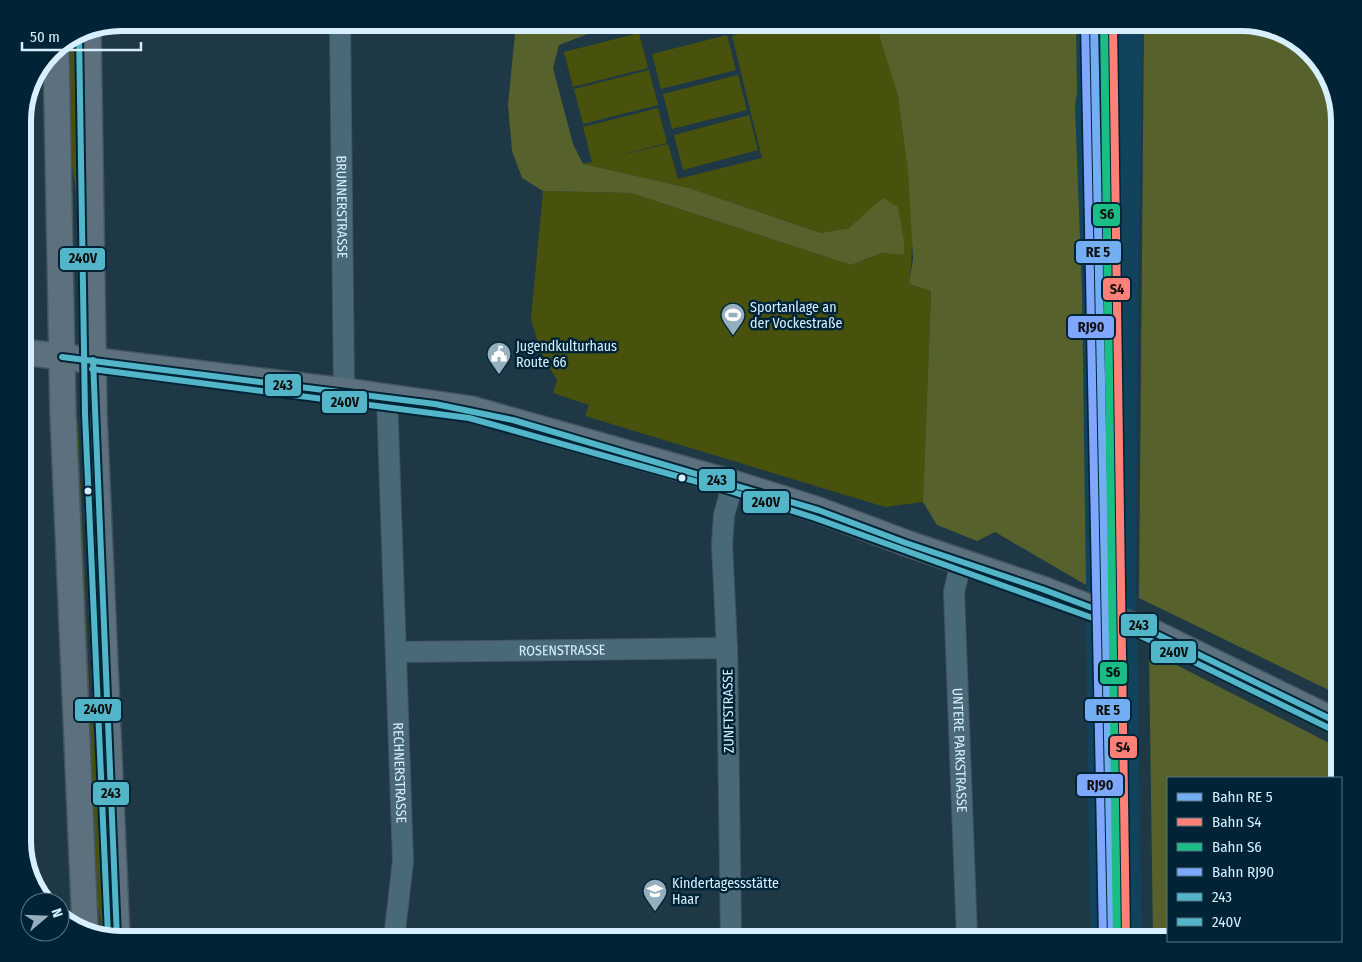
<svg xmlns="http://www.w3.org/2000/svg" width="1362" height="962" viewBox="0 0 1362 962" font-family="'Fira Sans Condensed',sans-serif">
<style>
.built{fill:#11435c}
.green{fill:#48520d}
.forest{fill:#57612b}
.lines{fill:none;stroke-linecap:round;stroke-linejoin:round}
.major-tunnel{stroke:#3a5362;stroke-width:25;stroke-dasharray:25 12;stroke-linecap:butt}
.minor-casing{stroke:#445560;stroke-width:22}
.major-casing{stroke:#445560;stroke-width:28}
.minor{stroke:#496978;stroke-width:20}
.major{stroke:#5c707e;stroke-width:25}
.bus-1-casing{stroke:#002436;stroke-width:10}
.bus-2-casing{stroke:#002436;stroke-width:10}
.bus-1{stroke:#53b5c8;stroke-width:6}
.bus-2{stroke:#53b5c8;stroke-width:6}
.rail-1-casing{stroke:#002436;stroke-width:11}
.rail-2-casing{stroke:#002436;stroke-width:11}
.rail-3-casing{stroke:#002436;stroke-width:11}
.rail-4-casing{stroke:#002436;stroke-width:11}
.rail-1{stroke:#74aef2;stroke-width:8}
.rail-2{stroke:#ff8076;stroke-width:8}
.rail-3{stroke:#1abd83;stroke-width:8}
.rail-4{stroke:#80a7ff;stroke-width:8}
.bus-dot{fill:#d7effe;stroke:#002436;stroke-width:2}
.labels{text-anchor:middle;stroke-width:5;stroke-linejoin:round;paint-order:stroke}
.street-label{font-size:14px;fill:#d7effe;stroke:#002436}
.poi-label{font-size:14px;fill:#d7effe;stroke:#002436;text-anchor:start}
.rim{fill:none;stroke:#d7effe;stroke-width:6}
.line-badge{stroke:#002436;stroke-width:2}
.pale-badge-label{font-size:14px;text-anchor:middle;font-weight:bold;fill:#111}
</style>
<rect width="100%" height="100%" fill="#1e3846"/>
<polygon class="built" points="1076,23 1143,23 1137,350 1136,576 1142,939 1090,939 1082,290 1075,106 1077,92"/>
<g class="green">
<path d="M765,23H801L844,31H878C885,53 894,75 898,97C908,154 917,227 909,284L931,291L923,502L885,507L585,416L589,405L553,393L557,380L541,353L531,319L543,191L631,193L851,265L881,253L904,255L849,228L821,233L689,188L582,164L592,162L583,127L658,108L667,143L609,158L668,144L678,179L762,158L732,36Z"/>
<polygon points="639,33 648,68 573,87 564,52"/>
<polygon points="77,34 84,286 79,286 78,206 70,151 68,40"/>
<polygon points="727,35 736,70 661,89 652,54"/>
<polygon points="649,70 658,105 583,124 574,89"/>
<polygon points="738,75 747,110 672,129 663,94"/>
<polygon points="749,115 758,150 683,170 674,135"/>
<polygon points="74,422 78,422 90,704 99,764 107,935 102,933 95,886"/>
</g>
<g class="forest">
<polygon points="516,23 595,23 590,33 559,45 553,68 573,144 583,164 689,188 821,233 849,228 883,198 898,207 904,241 904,255 881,253 851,265 631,193 543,191 522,178 512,151 508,105"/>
<polygon points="801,23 1076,23 1077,92 1075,106 1082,290 1086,585 995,532 977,541 937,525 923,502 931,291 909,284 913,259 908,170 898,96 878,31 844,31"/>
<polygon points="1144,23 1241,23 1301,43 1329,77 1339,121 1339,695 1139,598"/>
<polygon points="1149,651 1339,748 1339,778 1168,778 1168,939 1153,939"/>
</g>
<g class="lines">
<polyline class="major-tunnel" points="1086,606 1140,626"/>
<defs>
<g id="minor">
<path id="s1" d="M340,23L344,391"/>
<path id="s2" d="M387,397L403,861L394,939"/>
<path id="s3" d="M961,562L954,592L967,939"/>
<path id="s4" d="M397,652L727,648"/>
<polyline points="731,939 727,648 722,545 724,515 733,483"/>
</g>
<g id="major">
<polyline points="88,29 94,414 117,938"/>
<polyline points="56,47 63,414 85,927"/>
<polyline points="23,352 344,391 471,409 733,483 818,510 906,543 1042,589 1086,606"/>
<polyline points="1140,626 1339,723"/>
</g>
</defs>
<use href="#minor" class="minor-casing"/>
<use href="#major" class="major-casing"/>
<use href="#minor" class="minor"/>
<use href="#major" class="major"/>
<defs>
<g id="bus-1">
<polyline points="62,357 435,404 513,420 818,510 906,543 1042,589 1140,626 1339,723"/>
<polyline points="93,360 117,938"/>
</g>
<g id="bus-2">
<polyline points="79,33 85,414 108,935"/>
<polyline points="92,369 469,418 730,491 815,518 1137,634 1335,731"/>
</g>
</defs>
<use href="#bus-1" class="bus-1-casing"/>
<use href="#bus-2" class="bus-2-casing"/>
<use href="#bus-1" class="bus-1"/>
<use href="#bus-2" class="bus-2"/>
<defs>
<polyline id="rail-1" points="1094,23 1112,939"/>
<polyline id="rail-2" points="1113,23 1126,939"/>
<polyline id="rail-3" points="1104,23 1117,939"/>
<polyline id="rail-4" points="1085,23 1103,939"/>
</defs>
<use href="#rail-1" class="rail-1-casing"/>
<use href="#rail-2" class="rail-2-casing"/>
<use href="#rail-3" class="rail-3-casing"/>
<use href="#rail-4" class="rail-4-casing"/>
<use href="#rail-1" class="rail-1"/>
<use href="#rail-2" class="rail-2"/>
<use href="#rail-3" class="rail-3"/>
<use href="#rail-4" class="rail-4"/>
</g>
<defs>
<symbol id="stadium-pin" viewBox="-11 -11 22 30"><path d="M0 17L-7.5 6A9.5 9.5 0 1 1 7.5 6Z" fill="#96afbe" stroke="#002436"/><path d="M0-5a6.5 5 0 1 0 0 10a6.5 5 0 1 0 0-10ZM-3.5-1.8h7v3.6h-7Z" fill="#fff"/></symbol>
<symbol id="civic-pin" viewBox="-11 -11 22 30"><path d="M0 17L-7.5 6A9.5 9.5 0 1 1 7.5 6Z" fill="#96afbe" stroke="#002436"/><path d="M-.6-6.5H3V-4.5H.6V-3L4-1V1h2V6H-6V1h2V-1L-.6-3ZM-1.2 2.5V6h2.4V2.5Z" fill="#fff"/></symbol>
<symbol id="school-pin" viewBox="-11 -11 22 30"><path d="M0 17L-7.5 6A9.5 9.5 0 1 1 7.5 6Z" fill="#96afbe" stroke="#002436"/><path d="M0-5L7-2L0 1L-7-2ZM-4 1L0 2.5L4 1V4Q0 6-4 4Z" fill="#fff"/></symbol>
</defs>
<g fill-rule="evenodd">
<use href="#stadium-pin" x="719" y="301" width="28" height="38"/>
<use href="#civic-pin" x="485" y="340" width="28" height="38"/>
<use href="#school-pin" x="641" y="877" width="28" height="38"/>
</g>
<g class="bus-dot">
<circle cx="682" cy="478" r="4.5"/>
<circle cx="88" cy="491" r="4.5"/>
</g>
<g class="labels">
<g class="street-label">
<text dy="5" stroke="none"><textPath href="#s1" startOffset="184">BRUNNERSTRASSE</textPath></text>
<text dy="5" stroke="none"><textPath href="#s4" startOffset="165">ROSENSTRASSE</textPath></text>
<text transform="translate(728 711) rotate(-91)" y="5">ZUNFTSTRASSE</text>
<text dy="5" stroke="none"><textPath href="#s3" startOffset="189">UNTERE PARKSTRASSE</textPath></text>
<text dy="5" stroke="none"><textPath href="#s2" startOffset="376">RECHNERSTRASSE</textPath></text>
</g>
<g class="poi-label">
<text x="750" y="312">Sportanlage an<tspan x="750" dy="16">der Vockestraße</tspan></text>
<text x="516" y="351">Jugendkulturhaus<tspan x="516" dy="16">Route 66</tspan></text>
<text x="672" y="888">Kindertagessstätte<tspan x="672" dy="16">Haar</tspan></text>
</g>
</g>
<path d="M0 0H1362V962H0ZM121 31H1241A90 90 0 0 1 1331 121V841A90 90 0 0 1 1241 931H121A90 90 0 0 1 31 841V121A90 90 0 0 1 121 31Z" fill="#002436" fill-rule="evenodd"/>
<path class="rim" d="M121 31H1241A90 90 0 0 1 1331 121V841A90 90 0 0 1 1241 931H121A90 90 0 0 1 31 841V121A90 90 0 0 1 121 31Z"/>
<g class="line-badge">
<rect x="1092" y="203" width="29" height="24" rx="5" fill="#1abd83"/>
<rect x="1075" y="240" width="47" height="24" rx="5" fill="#74aef2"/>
<rect x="59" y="247" width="47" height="24" rx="5" fill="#53b5c8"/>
<rect x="1102" y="277" width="29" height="24" rx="5" fill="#ff8076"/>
<rect x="1067" y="315" width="48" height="24" rx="5" fill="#80a7ff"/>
<rect x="264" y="373" width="38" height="24" rx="5" fill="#53b5c8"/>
<rect x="321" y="390" width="47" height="24" rx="5" fill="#53b5c8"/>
<rect x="698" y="468" width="38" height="24" rx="5" fill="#53b5c8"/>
<rect x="742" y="490" width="48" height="24" rx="5" fill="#53b5c8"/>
<rect x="1120" y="613" width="38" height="24" rx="5" fill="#53b5c8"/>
<rect x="1150" y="640" width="47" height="24" rx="5" fill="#53b5c8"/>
<rect x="1099" y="661" width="29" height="24" rx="5" fill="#1abd83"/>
<rect x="74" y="698" width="48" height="24" rx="5" fill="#53b5c8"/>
<rect x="1084" y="698" width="47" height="24" rx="5" fill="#74aef2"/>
<rect x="1109" y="735" width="29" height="24" rx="5" fill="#ff8076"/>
<rect x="1076" y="773" width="48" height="24" rx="5" fill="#80a7ff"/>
<rect x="92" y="781" width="38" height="25" rx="5" fill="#53b5c8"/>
</g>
<g class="pale-badge-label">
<text x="1107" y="219">S6</text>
<text x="1098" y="257">RE 5</text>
<text x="83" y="263">240V</text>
<text x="1117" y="294">S4</text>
<text x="1091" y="332">RJ90</text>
<text x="283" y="390">243</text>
<text x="345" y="407">240V</text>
<text x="717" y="485">243</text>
<text x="766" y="507">240V</text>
<text x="1139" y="630">243</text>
<text x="1174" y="657">240V</text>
<text x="1113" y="677">S6</text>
<text x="98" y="714">240V</text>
<text x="1108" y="715">RE 5</text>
<text x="1123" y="752">S4</text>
<text x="1100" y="790">RJ90</text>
<text x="111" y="798">243</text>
</g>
<rect x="1167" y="777" width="175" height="165" fill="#002436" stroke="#567586"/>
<rect x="1177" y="793" width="25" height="8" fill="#74aef2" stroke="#567586"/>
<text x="1212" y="802" font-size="15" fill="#d7effe">Bahn RE 5</text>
<rect x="1177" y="818" width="25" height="8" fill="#ff8076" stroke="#567586"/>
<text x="1212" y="827" font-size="15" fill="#d7effe">Bahn S4</text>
<rect x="1177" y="843" width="25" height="8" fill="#1abd83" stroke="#567586"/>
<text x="1212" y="852" font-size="15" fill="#d7effe">Bahn S6</text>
<rect x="1177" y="868" width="25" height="8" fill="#80a7ff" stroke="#567586"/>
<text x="1212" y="877" font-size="15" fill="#d7effe">Bahn RJ90</text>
<rect x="1177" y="893" width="25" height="8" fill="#53b5c8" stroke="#567586"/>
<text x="1212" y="902" font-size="15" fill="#d7effe">243</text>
<rect x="1177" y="918" width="25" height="8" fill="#53b5c8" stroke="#567586"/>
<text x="1212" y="927" font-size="15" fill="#d7effe">240V</text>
<g transform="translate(45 917) rotate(71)"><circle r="24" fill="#002436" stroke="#567586"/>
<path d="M0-4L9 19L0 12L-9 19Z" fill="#96afbe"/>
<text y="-8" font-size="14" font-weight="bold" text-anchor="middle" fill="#d7effe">N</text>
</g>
<path d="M22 42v8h119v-8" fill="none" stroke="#d7effe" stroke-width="2.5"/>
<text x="30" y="42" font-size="15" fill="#d7effe" stroke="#002436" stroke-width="4" paint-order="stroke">50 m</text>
</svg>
